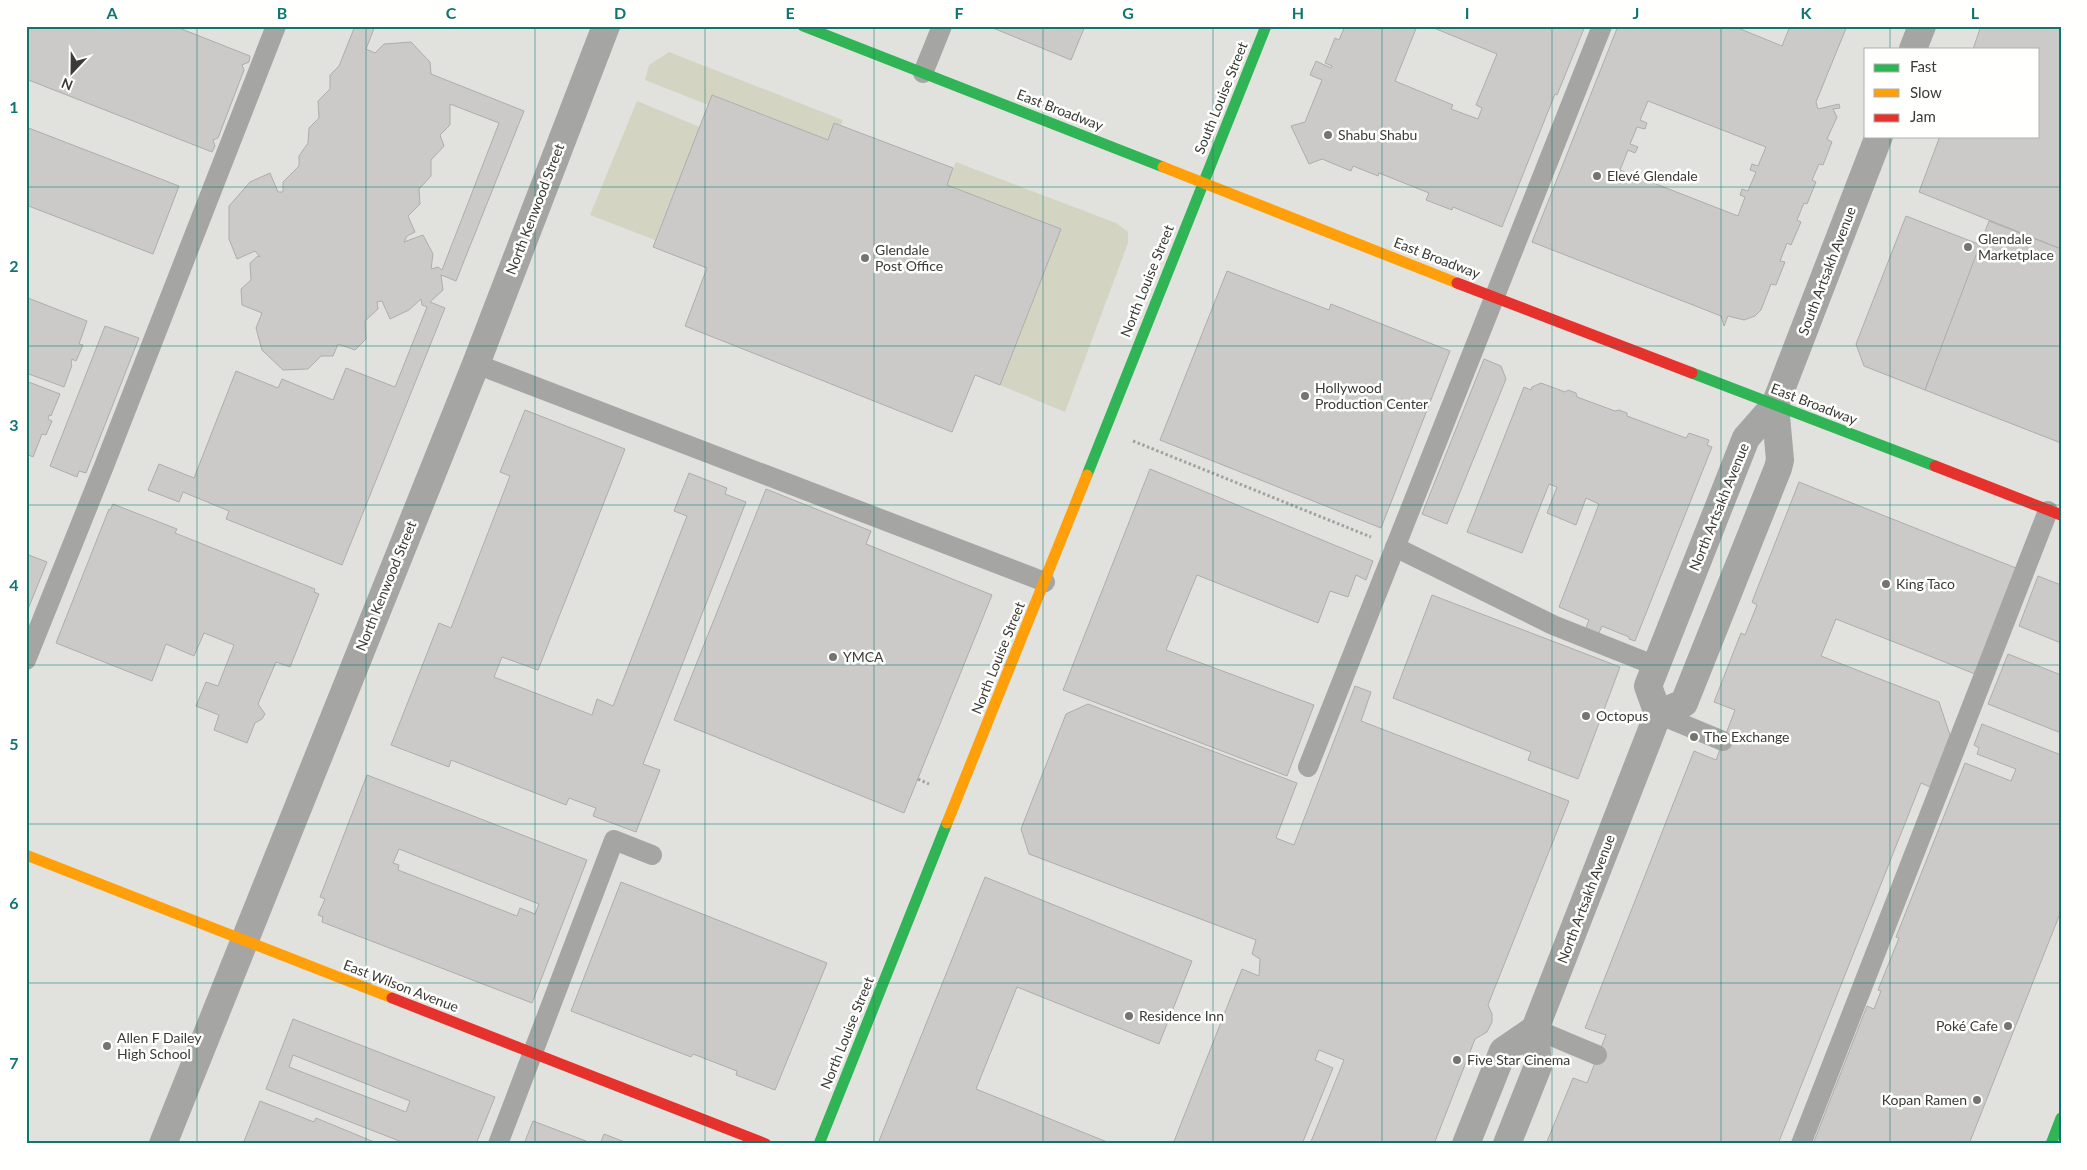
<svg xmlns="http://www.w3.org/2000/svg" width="2087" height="1170" viewBox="0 0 2087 1170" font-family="Lato,sans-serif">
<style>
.green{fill:#d3d5c2}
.building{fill:#cbcac9;stroke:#aeadac;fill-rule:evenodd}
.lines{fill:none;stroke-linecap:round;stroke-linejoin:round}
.path{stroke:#a2a2a1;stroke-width:3;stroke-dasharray:2.5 2.5;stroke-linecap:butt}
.lane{stroke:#a5a5a3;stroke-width:20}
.street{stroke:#a5a5a3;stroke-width:28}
.fast{stroke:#30b455;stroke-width:11}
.slow{stroke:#ff9f0a;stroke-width:11}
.jam{stroke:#e5322d;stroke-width:11}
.grid{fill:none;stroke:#0f766e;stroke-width:1;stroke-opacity:0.55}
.poi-dot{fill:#747571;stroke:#fffffe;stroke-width:2}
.labels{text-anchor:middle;stroke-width:5;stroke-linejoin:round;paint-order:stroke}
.street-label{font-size:14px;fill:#3a3a37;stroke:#fffffe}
.poi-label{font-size:14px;fill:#3a3a37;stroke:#fffffe;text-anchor:start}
.neatline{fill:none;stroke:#0f766e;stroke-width:2}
.grid-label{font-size:16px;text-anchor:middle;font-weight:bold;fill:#0f766e}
</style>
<rect width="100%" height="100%" fill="#e1e2dd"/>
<g class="green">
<polygon points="669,52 843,120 841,125 834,123 828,140 713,95 708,105 645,80 649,65"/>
<polygon points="637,101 700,127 655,240 590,215"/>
<polygon points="956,162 1116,223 1128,232 1128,243 1065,412 1000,385 1061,229 947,185"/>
</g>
<g class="building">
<polygon points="26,26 174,26 250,56 249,62 242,65 244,70 218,138 213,140 215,146 212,152 26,79"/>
<path d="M355,26H375L366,49L375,53L384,44L411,42L430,62L431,74L524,111L456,281L441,275L443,290L430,302L445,308L342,565L226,519L229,511L183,492L179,502L148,490L159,464L194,478L236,371L278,388L282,379L333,400L346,368L395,387L427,307L422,305L421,299L409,310L390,319L382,301L377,302L378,309L365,321L366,339L355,350L338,344L333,356H321L308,369L283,370L262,350L256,328L262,313L242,305L241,289L251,280L250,263L258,256L260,257L255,251L237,259L229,239V206L250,182L270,173L278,192H283V182L299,166V156L308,143L309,128L319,118L318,101L330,89V75L339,66ZM450,104L499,123L442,270L438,267L431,269L433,254L423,235L404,242L407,236L415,232L408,216L420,204L419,189L431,176V160L444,146L440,135L450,125Z"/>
<polygon points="988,26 1085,26 1071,60"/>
<polygon points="1345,26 1417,26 1395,81 1453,105 1451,109 1478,119 1482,108 1476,105 1497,54 1429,26 1585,26 1557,95 1555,94 1502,227 1453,207 1452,210 1426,200 1429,193 1379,173 1378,176 1353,166 1351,171 1322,159 1309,164 1291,126 1305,122 1322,80 1310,75 1316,61 1331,68 1332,66 1325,63 1335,38 1339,40"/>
<path d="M1618,26H1733L1782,46L1790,26H1847L1816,102L1818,109L1839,104L1840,108L1833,109L1837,117L1827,139L1832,142L1823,165L1819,164L1812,180L1816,182L1807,204L1804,203L1797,220L1801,222L1791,245L1787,243L1780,261L1785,262L1776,285L1771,284L1761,310L1755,316L1744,320L1728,316L1724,326L1721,316L1532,242ZM1648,101L1766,147L1758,166L1752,164L1750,170L1756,172L1748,191L1742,189L1740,195L1745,197L1738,216L1620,170L1628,150L1635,153L1638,147L1630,144L1637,127L1645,129L1647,123L1640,120Z"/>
<polygon points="1981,26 2061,26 2061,249 1919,192 1940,136 2038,136 2038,49 1973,49"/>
<polygon points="712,95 828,140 834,123 953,168 947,185 1061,229 1000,385 975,375 952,432 685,326 707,268 653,247"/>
<polygon points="26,127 179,186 153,254 26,205"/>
<polygon points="1906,216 1981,245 1925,390 1864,366 1856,344"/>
<polygon points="1989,221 2061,249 2061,443 1925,390"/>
<polygon points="1227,271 1329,310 1331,304 1450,351 1381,528 1160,440"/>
<polygon points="28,298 87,321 79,344 83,345 76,361 72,359 71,364 72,365 64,387 26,373"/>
<polygon points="105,326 139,338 86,473 79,471 77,477 50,466"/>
<polygon points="1484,359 1501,366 1506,379 1447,524 1422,514"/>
<polygon points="26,381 60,394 51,416 49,415 48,419 52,421 46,435 42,434 33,457 26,454"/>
<polygon points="1541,383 1565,392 1568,390 1576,393 1577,397 1615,411 1619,410 1627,413 1627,416 1686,438 1689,433 1709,440 1707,445 1712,447 1635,641 1629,639 1629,637 1602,626 1598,635 1585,630 1589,620 1559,607 1599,504 1586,498 1576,525 1547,513 1557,487 1549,484 1522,553 1467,532 1524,387 1531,390 1532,387"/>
<polygon points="525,410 625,449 538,670 502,657 494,677 592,715 597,699 613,706 687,516 674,511 689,473 727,488 725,494 746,502 643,764 660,770 636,832 593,816 596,808 569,798 566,805 451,760 449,767 391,745 439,623 451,628 510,476 500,472"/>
<polygon points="1150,469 1373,561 1366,580 1356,575 1348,597 1330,591 1318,623 1197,575 1166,650 1314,705 1287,776 1063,690"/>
<polygon points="1799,482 2016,568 1975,674 1836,619 1821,656 1939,702 1950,735 1930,787 1921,783 1778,1144 1546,1144 1573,1078 1587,1083 1606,1035 1585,1028 1694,751 1716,760 1735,710 1714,702 1741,633 1745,635 1757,605 1752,602"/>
<polygon points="766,489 871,531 866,544 992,595 904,813 674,720"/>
<polygon points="113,504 177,529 175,533 315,589 314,592 319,594 290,667 276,662 258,704 265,714 262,719 255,723 247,743 214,730 219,715 196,706 206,682 218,686 234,645 204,633 194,656 166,644 152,681 56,643 109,509 110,510"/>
<polygon points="26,554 47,562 26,614"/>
<polygon points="2038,576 2061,585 2061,643 2019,626"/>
<polygon points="1432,595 1620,667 1578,779 1528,760 1531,752 1393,698"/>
<polygon points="2008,654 2061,675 2061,733 1988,704"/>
<polygon points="1355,686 1371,692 1361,721 1569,801 1488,1005 1492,1014 1492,1022 1487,1032 1475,1039 1434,1144 1310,1144 1344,1060 1319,1050 1315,1060 1333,1068 1302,1144 1173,1144 1242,969 1259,976 1260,959 1252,954 1256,940 1029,854 1021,829 1066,714 1088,704 1297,783 1276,838 1294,845"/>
<polygon points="1982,724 2061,755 2061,911 1969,1144 1959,1141 1958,1144 1813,1144 1867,1006 1874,1009 1881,991 1878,990 1899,938 1896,937 1965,763 2011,781 2016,769 1977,754 1979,748 1974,745"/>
<path d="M367,775L587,860L532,1003L322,922L323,917L318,915L325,899L320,897ZM399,849L539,904L535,914L520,908L517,916L398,870L399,865L393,863Z"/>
<polygon points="985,877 1192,961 1159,1044 1017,987 976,1089 1112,1144 886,1144 879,1141"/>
<polygon points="621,882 827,963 775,1090 736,1075 737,1071 693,1054 691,1057 571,1011"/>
<path d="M293,1019L495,1097L476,1144H407L266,1089ZM293,1055L410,1101L406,1112L289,1067Z"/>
<polygon points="260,1101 314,1122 316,1118 379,1144 243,1144"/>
<polygon points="533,1121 586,1141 585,1144 524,1144"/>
<polygon points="604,1134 630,1144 600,1144"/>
</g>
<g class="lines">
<g class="path">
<polyline points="1133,441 1371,537"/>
<polyline points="918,779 929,784"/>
</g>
<g class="lane">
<polyline points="923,73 942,26"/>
<polyline points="476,364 1045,582"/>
<polyline points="1395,547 1553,625 1656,666"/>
<polyline points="26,660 104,466 276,26"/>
<polyline points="1658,714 1723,741"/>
<polyline points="1308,767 1602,26"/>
<polyline points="1535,1029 1597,1055"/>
<polyline points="498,1144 614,840 652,855"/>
<polyline points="1801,1144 2048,511"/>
</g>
<g class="street">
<polyline points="1913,49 1922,26"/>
<polyline points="1658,714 1684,703 1778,468 1780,460 1775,405"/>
<polyline points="163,1144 476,364 606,26"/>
<polyline points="1466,1144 1503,1051 1535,1029"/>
<polyline points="1507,1144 1538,1066 1535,1029 1658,714 1648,686 1746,438 1775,405 1879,136"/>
</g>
<g class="fast">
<polyline points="803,26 1163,167"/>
<polyline points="1692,373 1935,466"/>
<polyline points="1087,475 1266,26"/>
<polyline points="819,1144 947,823"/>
<polyline points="2051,1144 2061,1118"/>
</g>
<g class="slow">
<polyline points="1163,167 1457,283"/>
<polyline points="947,823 1087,475"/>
<polyline points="26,855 392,998"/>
</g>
<g class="jam">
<polyline points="1457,283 1692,373"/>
<polyline points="1935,466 2061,515"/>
<polyline points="392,998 766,1144"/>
</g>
</g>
<path class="grid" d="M197,26V1144M366,26V1144M535,26V1144M705,26V1144M874,26V1144M1043,26V1144M1213,26V1144M1382,26V1144M1552,26V1144M1721,26V1144M1890,26V49M1890,136V1144M26,187H2061M26,346H2061M26,505H2061M26,665H2061M26,824H2061M26,983H2061"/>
<g class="poi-dot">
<circle cx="1328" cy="135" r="5"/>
<circle cx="1597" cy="176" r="5"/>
<circle cx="1968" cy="247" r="5"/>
<circle cx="865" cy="258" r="5"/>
<circle cx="1305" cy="396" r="5"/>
<circle cx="1886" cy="584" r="5"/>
<circle cx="833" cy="657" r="5"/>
<circle cx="1586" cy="716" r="5"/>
<circle cx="1694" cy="737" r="5"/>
<circle cx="1129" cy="1016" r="5"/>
<circle cx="2008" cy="1026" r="5"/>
<circle cx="107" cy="1046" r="5"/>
<circle cx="1457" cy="1060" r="5"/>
<circle cx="1977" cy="1100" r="5"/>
</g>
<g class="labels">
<g class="street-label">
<text transform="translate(1221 98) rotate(-68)" y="5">South Louise Street</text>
<text transform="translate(1060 110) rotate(21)" y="5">East Broadway</text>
<text transform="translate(535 209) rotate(-69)" y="5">North Kenwood Street</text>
<text transform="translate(1437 258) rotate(21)" y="5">East Broadway</text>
<text transform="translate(1827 271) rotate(-69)" y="5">South Artsakh Avenue</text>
<text transform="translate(1147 281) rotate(-68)" y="5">North Louise Street</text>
<text transform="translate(1814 404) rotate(21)" y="5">East Broadway</text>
<text transform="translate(1719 507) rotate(-68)" y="5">North Artsakh Avenue</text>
<text transform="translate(386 586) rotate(-68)" y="5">North Kenwood Street</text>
<text transform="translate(998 658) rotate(-68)" y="5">North Louise Street</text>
<text transform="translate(1586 899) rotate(-69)" y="5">North Artsakh Avenue</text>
<text transform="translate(401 986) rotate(21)" y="5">East Wilson Avenue</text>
<text transform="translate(847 1033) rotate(-68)" y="5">North Louise Street</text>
</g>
<g class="poi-label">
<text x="1338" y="140">Shabu Shabu</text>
<text x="1607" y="181">Elevé Glendale</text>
<text x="1978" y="244">Glendale<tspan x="1978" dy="16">Marketplace</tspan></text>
<text x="875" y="255">Glendale<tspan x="875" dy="16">Post Office</tspan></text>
<text x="1315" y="393">Hollywood<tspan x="1315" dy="16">Production Center</tspan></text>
<text x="1896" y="589">King Taco</text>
<text x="843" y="662">YMCA</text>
<text x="1596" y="721">Octopus</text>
<text x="1704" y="742">The Exchange</text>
<text x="1139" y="1021">Residence Inn</text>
<text x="1998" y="1031" text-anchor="end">Poké Cafe</text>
<text x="117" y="1043">Allen F Dailey<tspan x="117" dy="16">High School</tspan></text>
<text x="1467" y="1065">Five Star Cinema</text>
<text x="1967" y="1105" text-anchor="end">Kopan Ramen</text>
</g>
</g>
<rect width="2087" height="1170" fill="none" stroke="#fffffe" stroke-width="55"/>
<rect x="1864" y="48" width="175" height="90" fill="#fffffe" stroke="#b0b0ae"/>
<rect x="1874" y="64" width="25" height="8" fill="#30b455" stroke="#b0b0ae"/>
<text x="1910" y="72" font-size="15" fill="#3a3a37">Fast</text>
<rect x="1874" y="89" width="25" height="8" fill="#ff9f0a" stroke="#b0b0ae"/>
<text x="1910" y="98" font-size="15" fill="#3a3a37">Slow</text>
<rect x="1874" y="114" width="25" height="8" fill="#e5322d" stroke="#b0b0ae"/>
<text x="1910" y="122" font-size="15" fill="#3a3a37">Jam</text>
<g transform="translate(72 72) rotate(202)" stroke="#fffffe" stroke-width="4" paint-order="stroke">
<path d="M0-4L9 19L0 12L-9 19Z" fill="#3a3a37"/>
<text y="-8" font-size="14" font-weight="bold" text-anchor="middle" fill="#3a3a37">N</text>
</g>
<rect x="28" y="28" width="2032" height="1114" class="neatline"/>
<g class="grid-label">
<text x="112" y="19">A</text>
<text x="282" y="19">B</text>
<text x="451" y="19">C</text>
<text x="620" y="19">D</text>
<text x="790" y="19">E</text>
<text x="959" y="19">F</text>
<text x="1128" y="19">G</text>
<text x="1298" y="19">H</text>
<text x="1467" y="19">I</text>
<text x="1636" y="19">J</text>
<text x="1806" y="19">K</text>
<text x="1975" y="19">L</text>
<text x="14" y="113">1</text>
<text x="14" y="272">2</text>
<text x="14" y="431">3</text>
<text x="14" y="591">4</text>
<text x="14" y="750">5</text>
<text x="14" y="909">6</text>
<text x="14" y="1069">7</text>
</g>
</svg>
